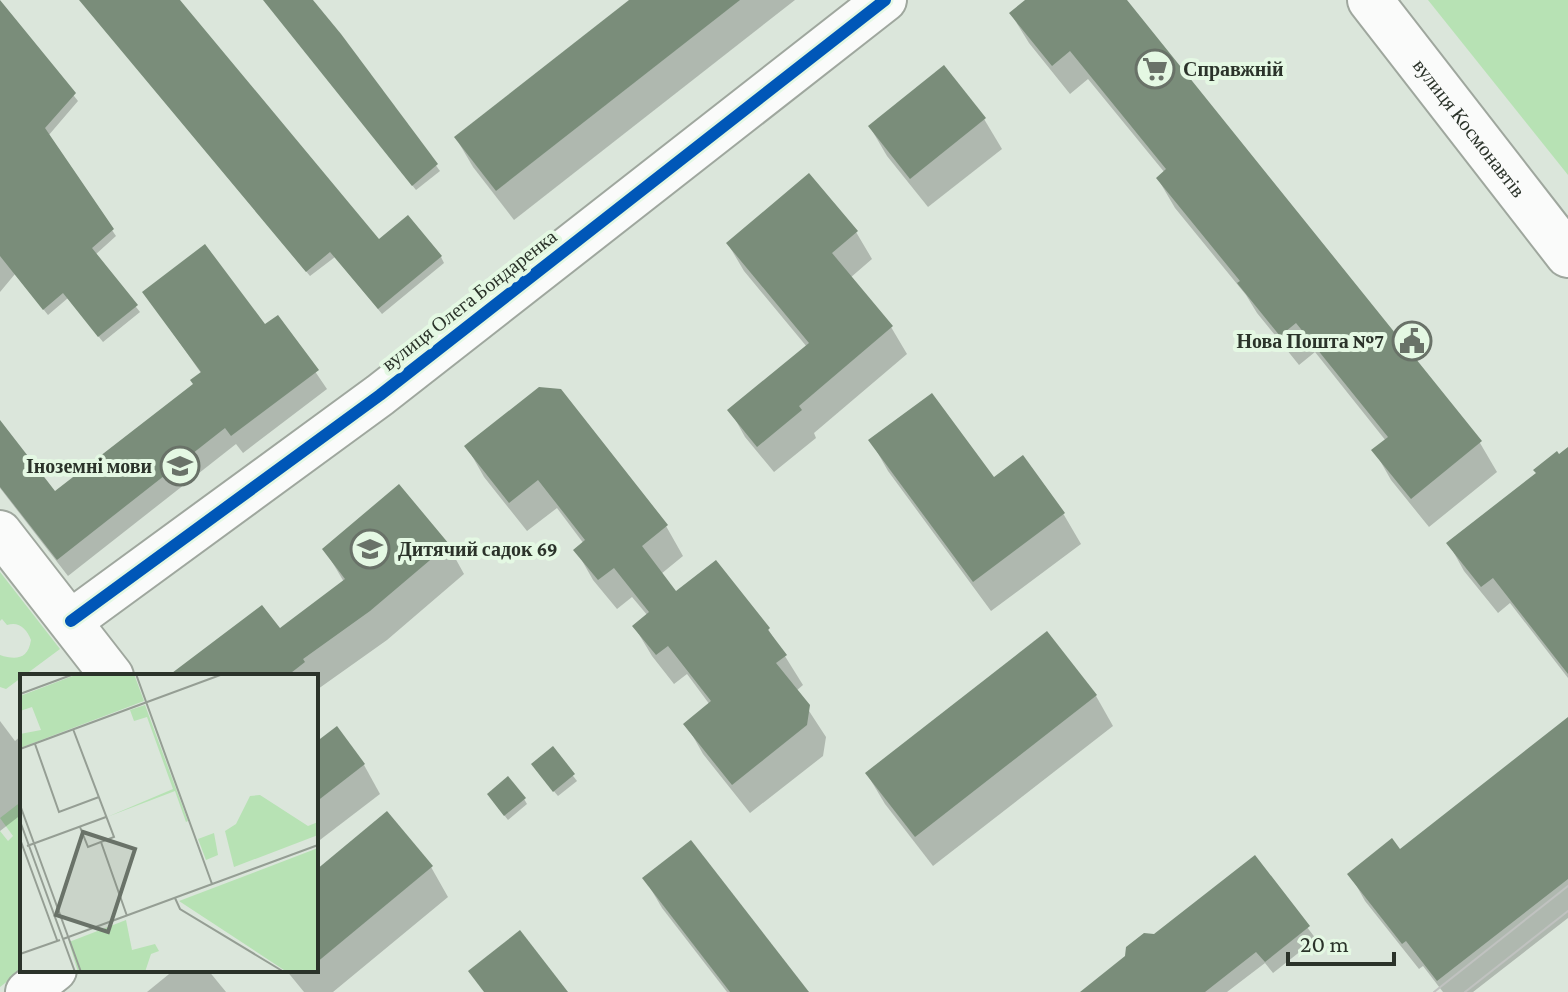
<svg xmlns="http://www.w3.org/2000/svg" width="1568" height="992" viewBox="0 0 1568 992" font-family="'Crimson Pro',serif">
<style>
.green{fill:#b7e2b4}
.shadow{fill:#0003}
.building{fill:#7a8d7a}
.lines{fill:none;stroke-linecap:round;stroke-linejoin:round}
.minor-casing{stroke:#9fa79e;stroke-width:46}
.secondary-casing{stroke:#9fa79e;stroke-width:48}
.minor{stroke:#fafbfa;stroke-width:42}
.secondary{stroke:#fafbfa;stroke-width:44}
.tram{stroke:#c0c2c0;stroke-width:2}
.cycleway-casing{stroke:#e4f8e3;stroke-width:17}
.cycleway{stroke:#0057b8;stroke-width:12}
.labels{text-anchor:middle;stroke-width:8;stroke-linejoin:round;paint-order:stroke}
.poi-label{font-size:20px;font-weight:bold;fill:#2b332a;stroke:#e4f8e3;text-anchor:start}
.street-label{font-size:20px;fill:#2b332a;stroke:#e4f8e3}
.inset-road{fill:none;stroke:#959e94;stroke-width:2}
.view{fill:#697268;fill-opacity:0.15;stroke:#697268;stroke-width:4}
.inset-edge{fill:none;stroke:#2b332a;stroke-width:4}
</style>
<rect width="100%" height="100%" fill="#dbe6db"/>
<g class="green">
<polygon points="1428,0 1568,0 1568,175"/>
<path d="M0,572L60,649L6,689L0,687V655C15,660 28,660 31,640C27,629 19,621 7,625L2,619L0,621Z"/>
<polygon points="22,801 22,970 0,987 0,831 8,841 13,836 0,818"/>
</g>
<g class="shadow">
<polygon points="80,0 177,0 379,242 441,257 444,263 382,314 335,257 310,276"/>
<polygon points="264,0 310,0 340,35 440,171 416,190"/>
<polygon points="632,0 795,0 514,220 473,167 456,138"/>
<polygon points="1028,0 1124,0 1480,443 1497,472 1429,527 1391,480 1374,450 1386,441 1315,352 1299,365 1257,313 1246,295 1175,208 1158,179 1165,173 1088,79 1070,94 1029,43 1011,14"/>
<polygon points="0,3 78,101 48,136 116,236 95,255 140,312 103,342 68,298 48,315 15,274 0,292"/>
<polygon points="984,119 1002,149 928,207 887,156 870,127"/>
<polygon points="856,232 872,259 850,278 891,327 907,354 814,433 816,438 774,472 745,437 730,410 807,347 744,271 728,244"/>
<polygon points="144,292 265,327 278,317 327,389 243,453 236,444 68,576 0,488 0,423 55,494 195,385 201,373"/>
<polygon points="560,391 666,526 683,556 661,574 675,594 768,629 803,685 796,691 826,737 823,756 750,813 703,754 686,724 710,705 687,674 674,684 652,656 634,626 648,616 632,597 617,609 593,580 576,550 584,544 557,508 527,531 484,477 467,447"/>
<polygon points="871,441 994,480 1022,458 1064,515 1081,544 991,611 888,471"/>
<polygon points="1568,468 1568,678 1510,603 1498,613 1464,571 1449,544"/>
<polygon points="398,487 448,545 464,574 387,640 318,689 320,692 316,695 316,676 181,676 279,631 344,582 325,550"/>
<polygon points="1047,634 1096,696 1113,726 933,866 885,804 867,774"/>
<polygon points="1568,719 1568,918 1473,992 1443,992 1423,966 1419,969 1365,901 1350,874 1400,852"/>
<polygon points="0,721 15,741 22,735 22,814 0,831"/>
<polygon points="316,739 364,765 380,794 316,843"/>
<polygon points="552,749 577,781 558,796 536,770"/>
<polygon points="524,799 527,804 508,820 492,800"/>
<polygon points="1255,858 1316,939 1273,973 1265,963 1227,992 1083,992"/>
<polygon points="431,867 448,897 333,992 304,992 286,970 316,970 316,872"/>
<polygon points="645,879 806,992 727,992 662,908"/>
<polygon points="174,970 208,970 226,992 147,992"/>
</g>
<g class="building">
<polygon points="0,0 76,93 45,128 114,229 92,248 138,305 98,337 63,293 43,310 0,256"/>
<polygon points="79,0 180,0 379,239 408,215 442,256 378,309 330,252 306,272"/>
<polygon points="263,0 313,0 341,34 438,164 412,186"/>
<polygon points="629,0 740,0 496,191 454,137"/>
<polygon points="1025,0 1127,0 1482,441 1411,499 1371,450 1388,437 1296,323 1280,336 1237,283 1240,281 1156,178 1166,169 1070,51 1052,66 1009,13"/>
<polygon points="944,65 986,118 910,179 868,126"/>
<polygon points="809,173 858,231 832,253 893,326 799,406 802,410 757,447 727,410 809,343 726,243"/>
<polygon points="205,244 265,324 278,315 319,370 231,436 225,428 57,560 0,487 0,420 55,491 193,384 190,380 201,372 142,292"/>
<polygon points="539,387 561,389 668,525 642,546 676,591 716,560 770,628 768,630 787,655 776,663 810,705 807,725 732,785 683,724 711,701 668,646 656,655 632,626 649,612 614,568 598,580 573,550 585,540 538,480 509,503 464,446"/>
<polygon points="932,393 994,477 1023,455 1065,513 973,582 868,440"/>
<polygon points="1568,447 1568,674 1493,578 1481,587 1446,543 1536,473 1533,470 1557,451 1559,454"/>
<polygon points="399,484 449,544 370,611 303,659 305,662 287,676 168,676 262,605 280,628 345,579 322,549"/>
<polygon points="1047,631 1097,695 915,837 865,773"/>
<polygon points="1568,717 1568,879 1437,981 1406,941 1402,944 1347,874 1392,838 1400,849"/>
<polygon points="337,726 365,764 316,802 316,742"/>
<polygon points="553,746 575,774 553,792 531,764"/>
<polygon points="508,776 526,798 504,816 487,794"/>
<polygon points="387,811 433,866 316,963 316,870"/>
<polygon points="691,840 809,992 730,992 642,878"/>
<polygon points="1255,855 1310,926 1265,962 1256,952 1205,992 1080,992 1125,956 1126,947 1144,933 1154,934"/>
<polygon points="520,930 568,992 484,992 468,971"/>
</g>
<g class="lines">
<defs>
<g id="minor">
<polyline points="0,532 112,676"/>
<polyline points="71,621 380,395 885,0"/>
<polyline points="27,992 55,970"/>
</g>
<g id="secondary">
<path id="s1" d="M1370,0L1568,255"/>
</g>
</defs>
<use href="#minor" class="minor-casing"/>
<use href="#secondary" class="secondary-casing"/>
<use href="#minor" class="minor"/>
<use href="#secondary" class="secondary"/>
<g class="tram">
<polyline points="1434,992 1568,886"/>
<polyline points="1465,992 1568,911"/>
</g>
<defs>
<polyline id="cycleway" points="71,621 380,395 885,0"/>
</defs>
<use href="#cycleway" class="cycleway-casing"/>
<use href="#cycleway" class="cycleway"/>
</g>
<defs>
<symbol id="supermarket-ring" viewBox="-11 -11 22 22"><circle r="9.5" fill="#e4f8e3" stroke="#697268" stroke-width="1.5"/><path d="M-6-5.5h2.5l.6 2H6L4.5 2H-2.5L-4.4-4H-6ZM-1.5 3.2a1.3 1.3 0 1 0 .1 0ZM3 3.2a1.3 1.3 0 1 0 .1 0Z" fill="#697268"/></symbol>
<symbol id="civic-ring" viewBox="-11 -11 22 22"><circle r="9.5" fill="#e4f8e3" stroke="#697268" stroke-width="1.5"/><path d="M-.6-6.5H3V-4.5H.6V-3L4-1V1h2V6H-6V1h2V-1L-.6-3ZM-1.2 2.5V6h2.4V2.5Z" fill="#697268"/></symbol>
<symbol id="school-ring" viewBox="-11 -11 22 22"><circle r="9.5" fill="#e4f8e3" stroke="#697268" stroke-width="1.5"/><path d="M0-5L7-2L0 1L-7-2ZM-4 1L0 2.5L4 1V4Q0 6-4 4Z" fill="#697268"/></symbol>
</defs>
<g fill-rule="evenodd">
<use href="#supermarket-ring" x="1133" y="47" width="44" height="44"/>
<use href="#civic-ring" x="1390" y="319" width="44" height="44"/>
<use href="#school-ring" x="158" y="444" width="44" height="44"/>
<use href="#school-ring" x="348" y="527" width="44" height="44"/>
</g>
<g class="labels">
<g class="poi-label">
<text x="1183" y="76">Справжній</text>
<text x="1384" y="348" text-anchor="end">Нова Пошта №7</text>
<text x="152" y="473" text-anchor="end">Іноземні мови</text>
<text x="398" y="556">Дитячий садок 69</text>
</g>
<g class="street-label">
<text dy="7" stroke="none"><textPath href="#s1" startOffset="162">вулиця Космонавтів</textPath></text>
<text transform="translate(469 300) rotate(-38)" y="7">вулиця Олега Бондаренка</text>
</g>
</g>
<g transform="translate(20 674)">
<rect width="298" height="298" fill="#dbe6db"/>
<path d="M58,0H114L124,27L0,74V60L21,56L12,33L0,37V22ZM125,31L168,147L166,148L155,117L87,143L153,115L127,43L114,47L110,36ZM240,121L288,152L298,148V161L214,193L205,157L216,150L230,122ZM194,159L198,181L186,186L178,165ZM298,174V298H267L159,227ZM106,246L112,276L135,270L139,277L131,280L125,298H58L49,268Z" fill="#b7e2b4"/>
<path class="inset-road" d="M116,0L192,210M0,20L54,0M53,55L94,163L68,173L60,153M15,70L39,138L79,123M0,75L203,0M0,131L61,298M0,147L55,298M0,165L37,266M81,168L107,242M7,172L86,143M155,224L160,235L264,298M43,265L298,171M0,280L40,266"/>
<path class="view" d="M63,158L115,175L88,258L36,241Z"/>
<rect width="298" height="298" class="inset-edge"/>
</g>
<path d="M1288 952v12h106v-12" fill="none" stroke="#2b332a" stroke-width="4"/>
<text x="1300" y="952" font-size="24" fill="#2b332a" stroke="#e4f8e3" stroke-width="6" paint-order="stroke">20 m</text>
</svg>
